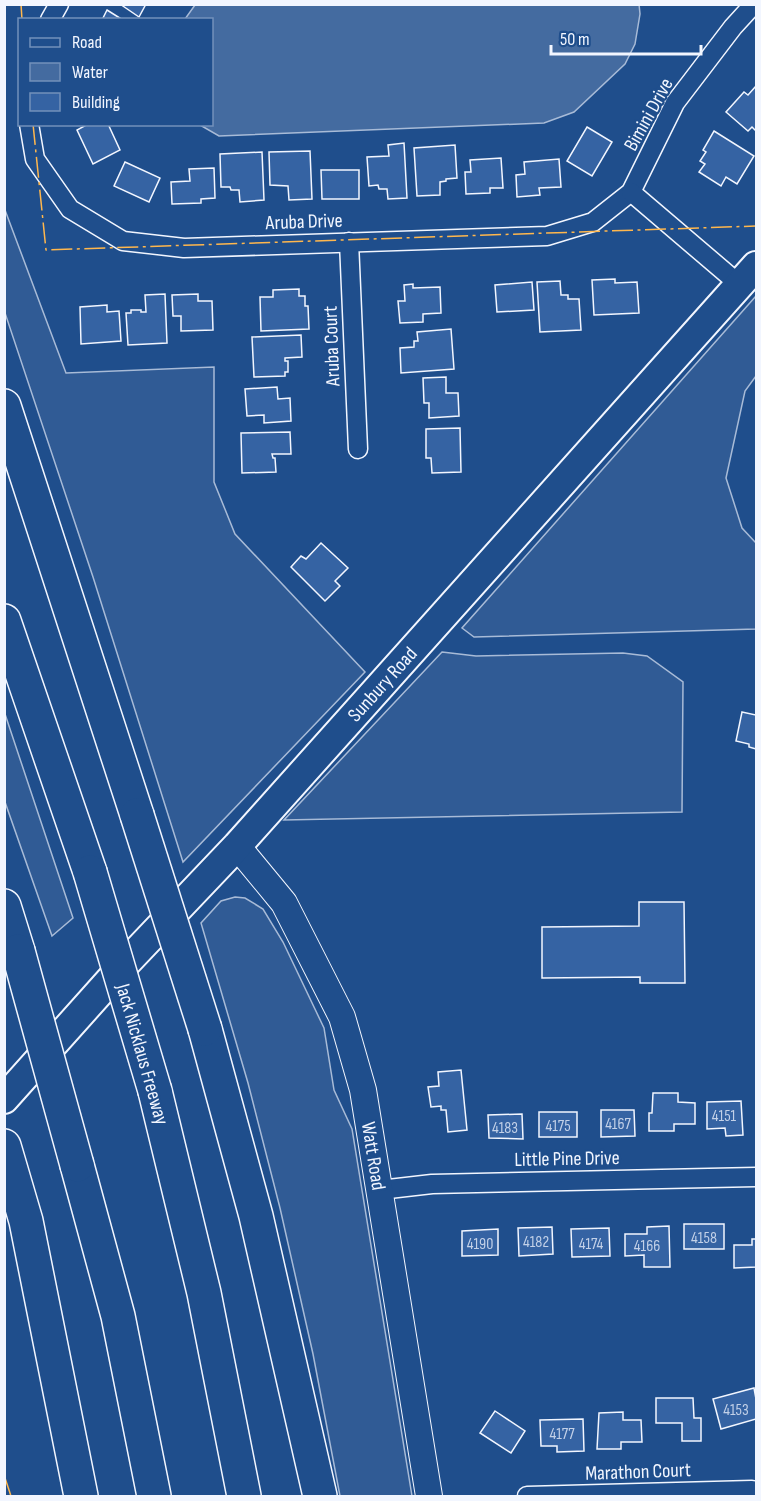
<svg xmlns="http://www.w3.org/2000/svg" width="761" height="1501" viewBox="0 0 761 1501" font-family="'Sofia Sans Condensed',sans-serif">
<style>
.built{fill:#305b95;stroke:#a8bbd7;stroke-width:1.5}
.water{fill:#446ba0;stroke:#a8bbd7;stroke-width:1.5}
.building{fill:#3563a3;stroke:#f2f6ff;stroke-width:1.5}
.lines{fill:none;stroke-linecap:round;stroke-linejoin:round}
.street-casing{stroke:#f2f6ff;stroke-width:21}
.secondary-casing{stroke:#f2f6ff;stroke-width:28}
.primary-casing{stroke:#f2f6ff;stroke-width:32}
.highway-casing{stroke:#f2f6ff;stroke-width:36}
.street{stroke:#1f4e8c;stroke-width:18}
.secondary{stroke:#1f4e8c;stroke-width:26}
.primary{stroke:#1f4e8c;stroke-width:28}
.highway{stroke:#1f4e8c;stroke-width:33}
.highway-bridge-casing{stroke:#f2f6ff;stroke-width:36;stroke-linecap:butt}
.highway-bridge{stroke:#1f4e8c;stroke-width:33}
.power{stroke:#ffb74d;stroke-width:1.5;stroke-dasharray:21 4.5 3 4.5;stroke-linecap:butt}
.labels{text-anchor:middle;stroke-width:4.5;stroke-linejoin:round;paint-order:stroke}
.number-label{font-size:16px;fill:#c3d1e8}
.street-label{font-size:20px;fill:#f2f6ff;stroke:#1f4e8c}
</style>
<rect width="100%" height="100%" fill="#1f4e8c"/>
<g class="built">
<polygon points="5,210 66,373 214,367 214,482 235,534 365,672 183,862 93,577 5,313"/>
<polygon points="756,296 756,376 745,391 726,478 742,528 756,543 756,629 474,637 462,628"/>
<polygon points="442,652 476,656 623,653 647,656 683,682 682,812 284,820"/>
<polygon points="5,714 73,918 52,936 5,802"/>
<polygon points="235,897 245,898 263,909 283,942 324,1028 334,1090 352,1129 412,1496 340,1496 313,1354 280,1208 248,1083 201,923 221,901"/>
</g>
<polygon class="water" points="195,5 639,4 640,14 635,44 625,64 574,112 544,123 219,136 200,125 212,124 212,20 185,19"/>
<g class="building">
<polygon points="120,4 146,4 139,17"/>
<polygon points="107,10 123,20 102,20"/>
<polygon points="756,86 756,131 752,127 748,131 726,112 744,92 748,95"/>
<polygon points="88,124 108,124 120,150 93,164 77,130"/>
<polygon points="587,127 612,142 592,176 567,161"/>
<polygon points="714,131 754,156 737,184 726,177 721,186 699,172 705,164 700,161 706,152 703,150"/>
<polygon points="404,143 407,198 388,199 387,189 379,189 378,185 369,186 367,157 389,156 388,145"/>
<polygon points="455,145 457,178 446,179 446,181 440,182 440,195 417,196 414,148"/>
<polygon points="310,151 312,199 289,200 288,186 270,185 269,152"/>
<polygon points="262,152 264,200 240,202 239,190 231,190 230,187 221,187 220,154"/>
<polygon points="501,158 503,188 490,188 490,193 466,194 465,172 471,172 470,160"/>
<polygon points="559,159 561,187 539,188 540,195 517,197 516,175 525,174 524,162"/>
<polygon points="125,162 160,178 149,202 114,186"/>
<polygon points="214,168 215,198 201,199 201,203 172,204 171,182 190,181 189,169"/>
<polygon points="321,170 359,170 359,199 322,199"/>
<polygon points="615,279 615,283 637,282 639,313 594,315 592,280"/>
<polygon points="560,281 561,295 568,295 568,299 579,299 581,330 540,332 537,282"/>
<polygon points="532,282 534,310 497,312 495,285"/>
<polygon points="413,284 413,288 440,287 441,313 423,314 423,322 400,323 398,301 405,301 404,285"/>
<polygon points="299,289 299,296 305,296 305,306 308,306 309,329 261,331 260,297 273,297 273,290"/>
<polygon points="165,294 167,343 128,345 126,313 131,313 131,310 141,310 141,312 146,312 145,295"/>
<polygon points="198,294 198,301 212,301 213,330 181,331 181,316 173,316 172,295"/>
<polygon points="107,305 107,312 119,311 121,341 81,344 80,307"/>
<polygon points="451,329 454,369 401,373 400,348 414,347 414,341 418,341 417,332"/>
<polygon points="301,335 302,357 285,358 285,361 288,361 288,372 285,372 285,376 254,377 252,337"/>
<polygon points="446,377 446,393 458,393 459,416 429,418 429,403 424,403 423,378"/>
<polygon points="277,387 278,399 290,398 291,421 264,423 264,415 247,416 245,389"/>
<polygon points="460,428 461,472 432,473 431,458 426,458 426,429"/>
<polygon points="290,432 291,454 272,454 273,458 275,458 276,472 242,473 241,433"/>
<polygon points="321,543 348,568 335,581 340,586 325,601 291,567 301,556 306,559"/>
<polygon points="742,712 756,715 756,749 749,747 749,744 736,741"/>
<polygon points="639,902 684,902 685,983 640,983 640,977 542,978 542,927 639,926"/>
<polygon points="461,1070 467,1130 448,1132 446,1110 441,1110 441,1106 431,1107 428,1087 439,1086 438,1072"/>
<polygon points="653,1093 678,1093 678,1102 695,1103 695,1124 674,1124 674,1131 649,1131 649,1113 652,1113"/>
<polygon points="741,1101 743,1135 726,1136 725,1128 707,1129 707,1102"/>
<polygon points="601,1110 634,1110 635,1136 601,1137"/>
<rect x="539" y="1112" width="38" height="25"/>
<polygon points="522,1114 523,1139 489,1138 488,1115"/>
<rect x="684" y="1224" width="40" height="25"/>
<polygon points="669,1226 670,1267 644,1267 644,1255 625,1256 625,1234 647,1234 647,1227"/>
<polygon points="552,1227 553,1254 519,1256 518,1228"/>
<polygon points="609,1228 610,1256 572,1257 571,1229"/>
<polygon points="498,1229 498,1255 462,1256 462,1231"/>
<polygon points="752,1239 756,1239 756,1267 734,1268 734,1245 752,1245"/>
<polygon points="754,1388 756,1399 756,1419 721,1429 713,1399"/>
<polygon points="656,1398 693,1398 694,1418 701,1418 701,1441 682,1441 682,1423 656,1423"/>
<polygon points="495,1411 525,1431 511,1453 480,1433"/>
<polygon points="623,1412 623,1420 641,1420 642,1442 621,1442 621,1449 597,1449 599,1413"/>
<polygon points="583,1419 584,1451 557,1452 557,1446 541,1446 540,1420"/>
</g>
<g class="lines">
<defs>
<g id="street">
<polyline points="50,20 59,4"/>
<polyline points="29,124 35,159 70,209 123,241 184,248 547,236 593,222 631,192 675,103 733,27 754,4"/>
<polyline points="631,192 740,285"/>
<polyline points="349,242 358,449"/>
<polyline points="380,1190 432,1184 756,1177"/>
<polyline points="527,1496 752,1490"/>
</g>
<polyline id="secondary" points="237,846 284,903 342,1017 363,1090 429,1496"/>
<polyline id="primary" points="4,1099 122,967 237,846 756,266"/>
<g id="highway">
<polyline points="4,406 137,815"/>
<polyline points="4,621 90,872"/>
<polyline points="4,906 18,951"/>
<polyline points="205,1029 256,1216 320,1496"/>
<polyline points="155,1091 204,1293 244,1496"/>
<polyline points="4,1146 26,1221 81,1496"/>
<polyline points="77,1165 118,1316 154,1496"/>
</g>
</defs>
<use href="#street" class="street-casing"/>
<use href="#secondary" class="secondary-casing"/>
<use href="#primary" class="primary-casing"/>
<use href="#highway" class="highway-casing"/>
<use href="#street" class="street"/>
<use href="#secondary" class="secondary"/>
<use href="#primary" class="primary"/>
<use href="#highway" class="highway"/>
<defs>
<g id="highway-bridge">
<polyline points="137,815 205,1029"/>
<polyline points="90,872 155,1091"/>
<polyline points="18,951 77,1165"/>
</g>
</defs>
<use href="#highway-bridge" class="highway-bridge-casing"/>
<use href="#highway-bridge" class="highway-bridge"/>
<g class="power">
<polyline points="21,4 22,20"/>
<polyline points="33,124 46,250 756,226"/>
<polyline points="4,1475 11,1496"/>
</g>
</g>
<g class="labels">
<g class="number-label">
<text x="724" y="1121">4151</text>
<text x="618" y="1129">4167</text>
<text x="558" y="1131">4175</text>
<text x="505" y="1133">4183</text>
<text x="704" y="1243">4158</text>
<text x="536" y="1247">4182</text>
<text x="480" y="1249">4190</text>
<text x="591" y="1249">4174</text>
<text x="647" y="1251">4166</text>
<text x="736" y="1415">4153</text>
<text x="562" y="1439">4177</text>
</g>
<g class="street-label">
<text transform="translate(648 114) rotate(-61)" y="7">Bimini Drive</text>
<text transform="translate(304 221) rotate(-2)" y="7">Aruba Drive</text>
<text transform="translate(331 346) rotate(-92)" y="7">Aruba Court</text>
<text transform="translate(382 684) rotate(-48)" y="7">Sunbury Road</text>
<text transform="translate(143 1054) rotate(74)" y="7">Jack Nicklaus Freeway</text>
<text transform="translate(374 1156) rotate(81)" y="7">Watt Road</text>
<text transform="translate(567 1158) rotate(-1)" y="7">Little Pine Drive</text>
<text transform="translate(638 1471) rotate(-2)" y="7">Marathon Court</text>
</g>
</g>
<rect width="761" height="1501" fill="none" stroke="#f2f6ff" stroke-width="12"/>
<rect x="18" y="18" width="195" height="108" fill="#1f4e8c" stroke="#7391ba" stroke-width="1.5"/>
<rect x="30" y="38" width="30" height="9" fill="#1f4e8c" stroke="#7391ba" stroke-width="1.5"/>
<text x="72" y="48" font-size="18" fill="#f2f6ff">Road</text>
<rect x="30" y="63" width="30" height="18" fill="#446ba0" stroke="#7391ba" stroke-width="1.5"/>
<text x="72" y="78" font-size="18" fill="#f2f6ff">Water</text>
<rect x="30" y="93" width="30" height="18" fill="#3563a3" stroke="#7391ba" stroke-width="1.5"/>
<text x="72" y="108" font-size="18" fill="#f2f6ff">Building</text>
<path d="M551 45v9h150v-9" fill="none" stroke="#f2f6ff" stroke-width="3"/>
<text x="560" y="45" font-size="18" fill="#f2f6ff" stroke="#1f4e8c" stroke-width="4.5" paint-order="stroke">50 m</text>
</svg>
